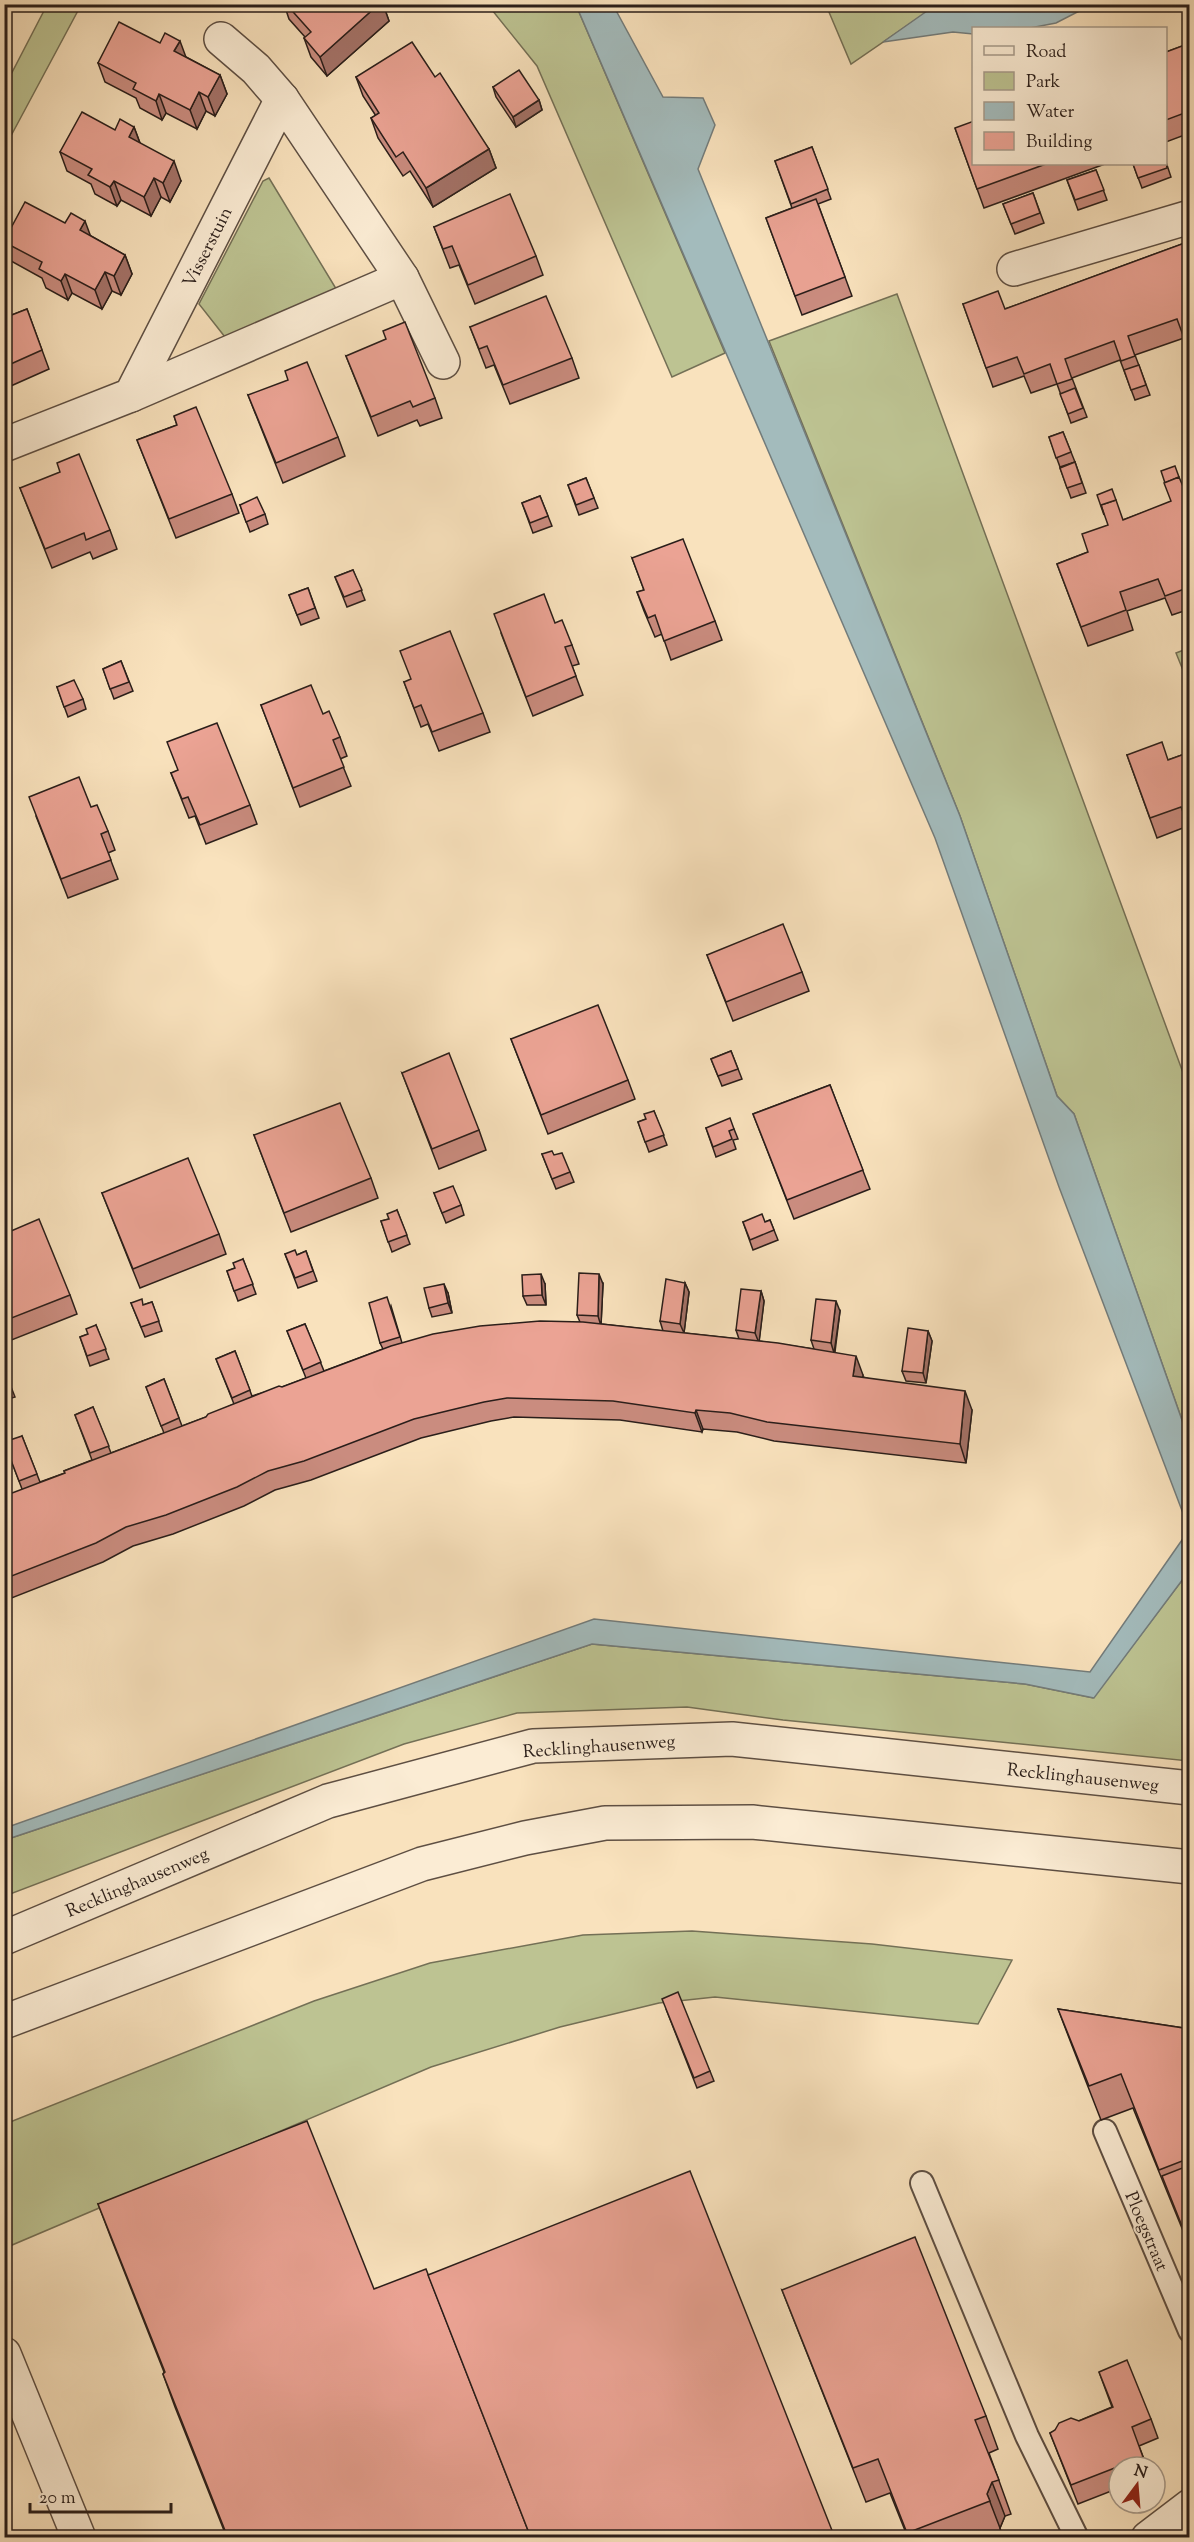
<svg xmlns="http://www.w3.org/2000/svg" width="1194" height="2542" viewBox="0 0 1194 2542" font-family="'Sorts Mill Goudy',serif">
<style>
.green{fill:#bdc392;stroke:#747056;stroke-width:1.5}
.water{fill:#a3bbbc;stroke:#737c7b;stroke-width:1.5}
.lines{fill:none;stroke-linecap:round;stroke-linejoin:round}
.service-casing{stroke:#5e4f43;stroke-width:26}
.minor-casing{stroke:#5e4f43;stroke-width:36}
.tertiary-casing{stroke:#5e4f43;stroke-width:36}
.service{stroke:#fbecd4;stroke-width:22}
.minor{stroke:#fbecd4;stroke-width:33}
.tertiary{stroke:#fbecd4;stroke-width:33}
.wall{fill:#ca8c7f;stroke:#2a1e1a;stroke-width:1.5}
.shaded-wall{fill:#a47268;stroke:#2a1e1a;stroke-width:1.5}
.building{fill:#eba394;stroke:#2a1e1a;stroke-width:1.5}
.labels{text-anchor:middle;stroke-width:4.5;stroke-linejoin:round;paint-order:stroke}
.street-label{font-size:18px;fill:#2a1e1a;stroke:#fbecd4}
</style>
<rect width="100%" height="100%" fill="#f9e2bd"/>
<filter id="stains"><feTurbulence type="fractalNoise" baseFrequency=".00333" numOctaves="4"/><feColorMatrix values="0 0 0 0 .2 0 0 0 0 .09 0 0 0 0 .02 0 0 0 .5 -.17"/></filter>
<radialGradient id="worn" r=".72"><stop offset=".6" stop-color="#630" stop-opacity="0"/><stop offset="1" stop-color="#630" stop-opacity=".3"/></radialGradient>
<g class="green">
<polygon points="47,5 81,5 5,147 5,86"/>
<polygon points="488,5 572,5 579,12 725,353 672,377 537,66"/>
<polygon points="826,5 937,5 851,64"/>
<polygon points="269,178 338,292 225,337 199,304 263,181"/>
<polygon points="897,294 1189,1089 1189,1440 1074,1114 1057,1096 960,816 769,341"/>
<polygon points="1189,648 1190,648 1189,685 1176,653"/>
<polygon points="1189,1571 1189,1761 783,1720 687,1707 517,1713 404,1744 5,1896 5,1840 592,1644 1025,1684 1093,1698"/>
<polygon points="692,1931 872,1944 1012,1960 978,2024 715,1997 659,2003 560,2027 431,2067 5,2248 5,2124 314,2001 430,1963 583,1935"/>
</g>
<g class="water">
<polygon points="937,4 1091,4 1091,5 1056,23 1030,28 974,28 973,34 953,32 883,42"/>
<polygon points="572,5 613,5 663,97 703,98 715,125 698,169 960,816 1057,1096 1074,1114 1189,1440 1189,1529 1059,1187 935,838 579,12"/>
<polygon points="1189,1530 1189,1571 1094,1698 1025,1684 592,1644 5,1840 5,1828 594,1619 1090,1672"/>
</g>
<g class="lines">
<defs>
<g id="service">
<polyline points="1105,2131 1190,2331"/>
<polyline points="922,2183 1027,2436 1077,2538"/>
</g>
<g id="minor">
<polyline points="1014,269 1190,217"/>
<polyline points="402,278 443,362"/>
<polyline points="131,395 402,278 282,99 256,69 221,39"/>
<polyline points="4,445 131,395 282,99"/>
<polyline points="4,2354 79,2538"/>
<polyline points="1148,2538 1190,2506"/>
</g>
<g id="tertiary">
<polyline points="4,1938 328,1801 533,1746 732,1739 1190,1788"/>
<polyline points="4,2022 422,1864 525,1838 605,1823 752,1822 1190,1867"/>
</g>
</defs>
<use href="#service" class="service-casing"/>
<use href="#minor" class="minor-casing"/>
<use href="#tertiary" class="tertiary-casing"/>
<use href="#service" class="service"/>
<use href="#minor" class="minor"/>
<use href="#tertiary" class="tertiary"/>
</g>
<g class="wall">
<polygon points="284,4 383,4 389,21 327,76 311,57 304,38 305,37 289,19"/>
<polygon points="1190,43 1190,133 1166,142 1166,52"/>
<polygon points="186,57 220,75 227,94 215,116 206,111 197,129 166,113 162,120 140,108 136,98 105,82 98,63"/>
<polygon points="356,77 435,77 489,149 496,168 433,207 410,171 403,176 378,138 371,118 376,116 363,96"/>
<polygon points="493,87 539,100 542,110 516,127 496,97"/>
<polygon points="134,127 140,143 181,181 170,202 161,197 151,216 121,200 117,206 95,194 91,184 67,171 60,152 115,130"/>
<polygon points="955,128 974,164 1105,164 984,208"/>
<polygon points="812,147 831,199 818,204 852,296 802,315 766,218 792,208 775,161"/>
<polygon points="1166,162 1171,177 1142,188 1133,164"/>
<polygon points="1096,170 1107,200 1078,210 1067,180"/>
<polygon points="1033,193 1044,223 1015,234 1003,204"/>
<polygon points="434,227 536,256 543,275 475,304 459,265 450,268"/>
<polygon points="91,236 125,255 132,274 121,295 112,291 102,309 72,293 68,300 46,288 42,278 11,261 4,244 4,241"/>
<polygon points="1190,241 1190,353 1184,338 1135,355 1150,395 1135,400 1120,360 1072,378 1087,417 1071,423 1057,384 1031,393 1024,376 993,387 963,304 1005,309"/>
<polygon points="27,309 49,369 4,389 4,318"/>
<polygon points="470,327 572,358 579,378 510,404 494,365 486,368"/>
<polygon points="346,356 435,398 442,418 420,426 417,420 378,436"/>
<polygon points="248,395 338,437 345,456 283,483"/>
<polygon points="174,416 232,494 239,513 176,538 137,440 177,425"/>
<polygon points="1063,432 1075,462 1060,467 1049,437"/>
<polygon points="1075,462 1086,493 1071,498 1060,468"/>
<polygon points="586,478 598,508 579,515 568,485"/>
<polygon points="20,488 110,530 117,549 93,559 90,552 52,568"/>
<polygon points="1190,495 1190,609 1172,615 1165,598 1127,611 1133,630 1088,646 1057,564 1088,552 1123,520"/>
<polygon points="540,496 552,526 533,533 522,503"/>
<polygon points="240,505 265,514 268,524 250,532"/>
<polygon points="632,558 715,621 722,640 671,660 662,634 655,637 644,611 637,592 644,590"/>
<polygon points="353,570 365,600 347,607 335,577"/>
<polygon points="308,588 319,618 301,625 289,595"/>
<polygon points="555,623 572,645 579,664 572,666 583,695 533,716 501,633"/>
<polygon points="121,661 133,691 114,699 103,669"/>
<polygon points="404,682 483,713 490,732 439,751 428,724 421,727"/>
<polygon points="57,687 83,699 86,709 68,717"/>
<polygon points="261,705 323,714 340,737 347,756 340,759 351,786 300,807"/>
<polygon points="1190,752 1190,830 1188,826 1157,838 1127,755 1168,760"/>
<polygon points="171,773 250,805 257,824 206,844 195,816 189,818"/>
<polygon points="91,807 108,831 115,850 108,853 118,879 68,898 36,816"/>
<polygon points="707,955 802,972 809,991 733,1021"/>
<polygon points="511,1039 628,1080 635,1099 548,1134"/>
<polygon points="731,1051 742,1079 722,1086 711,1059"/>
<polygon points="402,1073 479,1130 486,1150 439,1169"/>
<polygon points="830,1085 870,1189 794,1219 753,1114"/>
<polygon points="654,1111 667,1145 649,1152 638,1122 646,1119"/>
<polygon points="706,1128 734,1129 738,1139 733,1140 736,1149 716,1157"/>
<polygon points="254,1135 371,1178 378,1198 291,1232"/>
<polygon points="542,1154 554,1155 570,1172 574,1182 556,1189"/>
<polygon points="102,1193 219,1234 226,1254 140,1288"/>
<polygon points="434,1193 461,1205 464,1215 446,1223"/>
<polygon points="397,1210 410,1244 392,1252 381,1221 389,1219"/>
<polygon points="770,1220 778,1240 753,1250 743,1222 765,1222"/>
<polygon points="4,1234 70,1295 77,1314 4,1343"/>
<polygon points="306,1251 317,1281 298,1288 285,1254 297,1255"/>
<polygon points="243,1259 256,1294 238,1301 227,1271 235,1268"/>
<polygon points="685,1283 689,1292 684,1333 739,1339 736,1330 761,1291 764,1301 759,1341 814,1349 811,1340 840,1311 835,1352 863,1375 863,1377 972,1410 966,1463 774,1441 737,1432 703,1429 702,1432 620,1420 514,1417 491,1421 421,1438 311,1480 275,1490 244,1506 173,1534 133,1546 103,1562 4,1601 5,1531 22,1489 8,1452 22,1436 40,1482 65,1473 64,1471 92,1460 75,1415 93,1407 111,1453 164,1433 146,1387 164,1379 182,1426 206,1417 234,1404 216,1359 235,1351 252,1396 282,1387 306,1378 287,1331 305,1324 324,1371 383,1349 380,1343 391,1306 402,1343 580,1322 577,1315 603,1284 601,1324 663,1331 660,1321"/>
<polygon points="545,1284 546,1305 527,1305 523,1296"/>
<polygon points="448,1293 452,1313 432,1317 429,1308"/>
<polygon points="152,1302 162,1331 145,1337 131,1303 143,1305"/>
<polygon points="96,1325 109,1359 90,1366 80,1337 88,1334"/>
<polygon points="928,1331 932,1341 926,1383 906,1381 902,1371"/>
<polygon points="4,1369 15,1397 4,1400"/>
<polygon points="666,2009 710,2071 714,2081 697,2088"/>
<polygon points="1058,2009 1190,2029 1190,2248 1133,2108 1101,2120 1071,2043"/>
<polygon points="98,2204 374,2289 428,2275 835,2538 227,2538 175,2407 163,2374 164,2372 111,2238"/>
<polygon points="782,2290 986,2416 998,2449 989,2453 1011,2514 1005,2516 1000,2528 1002,2535 995,2538 908,2538 890,2493 866,2502 795,2323"/>
<polygon points="1099,2372 1151,2419 1158,2438 1139,2446 1147,2467 1119,2467 1119,2488 1078,2504 1050,2433 1112,2407"/>
</g>
<g class="shaded-wall">
<polygon points="251,4 257,4 253,9"/>
<polygon points="379,4 383,4 389,21 327,76 320,57"/>
<polygon points="180,41 187,60 174,51"/>
<polygon points="220,75 227,94 215,116 208,97"/>
<polygon points="199,92 206,111 197,129 190,110"/>
<polygon points="159,94 166,113 162,120 156,101"/>
<polygon points="539,100 542,110 516,127 513,117"/>
<polygon points="134,127 141,146 129,137"/>
<polygon points="489,149 496,168 433,207 426,188"/>
<polygon points="174,161 181,181 170,202 163,183"/>
<polygon points="154,178 161,197 151,216 144,197"/>
<polygon points="114,181 121,200 117,206 110,187"/>
<polygon points="85,221 92,240 80,230"/>
<polygon points="125,255 132,274 121,295 114,276"/>
<polygon points="105,272 112,291 102,309 95,290"/>
<polygon points="65,274 72,293 68,300 61,281"/>
<polygon points="541,1274 545,1284 546,1305 542,1295"/>
<polygon points="599,1274 603,1284 601,1326 598,1316"/>
<polygon points="685,1283 689,1292 684,1333 680,1324"/>
<polygon points="444,1284 448,1293 452,1313 448,1303"/>
<polygon points="761,1291 764,1301 759,1343 755,1333"/>
<polygon points="836,1301 840,1311 834,1353 831,1343"/>
<polygon points="928,1331 932,1341 926,1383 923,1373"/>
<polygon points="856,1356 863,1375 860,1395 853,1376"/>
<polygon points="965,1391 972,1410 966,1463 960,1444"/>
<polygon points="696,1410 703,1429 702,1432 695,1413"/>
<polygon points="992,2482 1005,2516 1000,2528 987,2494"/>
</g>
<g class="building">
<polygon points="286,4 379,4 320,57 304,38 311,32"/>
<polygon points="119,22 160,43 165,33 180,41 174,51 220,75 208,97 199,92 190,110 159,94 156,101 133,89 136,83 98,63"/>
<polygon points="412,42 435,77 440,73 489,149 426,188 403,152 396,157 371,118 379,113 356,77"/>
<polygon points="1190,43 1190,111 1166,120 1166,52"/>
<polygon points="519,70 539,100 513,117 493,87"/>
<polygon points="82,112 115,130 120,119 134,127 129,137 174,161 163,183 154,178 144,197 114,181 110,187 88,175 92,169 60,152"/>
<polygon points="974,121 974,164 1046,164 977,189 955,128"/>
<polygon points="812,147 828,189 791,204 775,161"/>
<polygon points="1166,162 1167,168 1138,178 1133,164 1166,164"/>
<polygon points="1096,170 1104,190 1075,200 1067,180"/>
<polygon points="1033,193 1040,213 1011,224 1003,204"/>
<polygon points="510,194 536,256 468,285 452,246 443,249 434,227"/>
<polygon points="816,199 845,277 795,296 766,218"/>
<polygon points="25,202 65,223 71,213 85,221 80,230 125,255 114,276 105,272 95,290 65,274 61,281 39,269 42,262 4,242 4,241"/>
<polygon points="1190,241 1190,336 1184,338 1177,319 1128,336 1135,356 1121,361 1114,341 1065,359 1072,379 1057,384 1050,364 1024,374 1017,357 986,368 963,304 998,291 1005,309"/>
<polygon points="546,296 572,358 503,385 487,346 479,349 470,327"/>
<polygon points="27,309 42,350 4,367 4,318"/>
<polygon points="405,322 435,398 413,407 410,401 371,417 346,356 386,339 383,331"/>
<polygon points="307,362 338,437 276,463 248,395 288,380 285,371"/>
<polygon points="1139,365 1146,385 1131,390 1124,370"/>
<polygon points="1075,388 1083,408 1068,414 1060,394"/>
<polygon points="196,407 232,494 169,519 137,440 177,425 174,416"/>
<polygon points="1063,432 1071,452 1056,458 1049,437"/>
<polygon points="79,454 110,530 86,540 84,533 45,549 20,488 60,472 57,463"/>
<polygon points="1075,462 1082,483 1067,488 1060,468"/>
<polygon points="1175,466 1179,477 1165,483 1161,471"/>
<polygon points="1179,477 1187,496 1190,495 1190,567 1183,569 1190,587 1165,596 1158,579 1120,592 1126,610 1081,627 1057,564 1088,552 1082,534 1108,525 1101,505 1116,500 1123,520 1171,501 1164,483"/>
<polygon points="586,478 594,498 576,505 568,485"/>
<polygon points="1112,489 1116,500 1101,505 1104,515 1097,495"/>
<polygon points="540,496 548,516 530,523 522,503"/>
<polygon points="257,497 265,514 246,522 240,505"/>
<polygon points="683,539 715,621 664,641 655,615 648,618 637,592 644,590 632,558"/>
<polygon points="353,570 362,590 344,597 335,577"/>
<polygon points="308,588 315,608 297,615 289,595"/>
<polygon points="544,594 555,623 562,620 572,645 565,647 576,676 526,697 494,614"/>
<polygon points="450,631 483,713 432,732 421,705 414,708 404,682 411,679 400,651"/>
<polygon points="121,661 129,682 110,689 103,669"/>
<polygon points="74,680 83,699 64,707 57,687"/>
<polygon points="311,685 323,714 329,711 340,737 333,740 344,767 293,788 261,705"/>
<polygon points="217,723 250,805 200,825 188,797 182,799 171,773 178,770 167,742"/>
<polygon points="1162,742 1168,760 1190,752 1190,824 1188,825 1181,807 1150,818 1127,755"/>
<polygon points="79,777 91,807 97,805 108,831 101,834 111,860 61,879 29,797"/>
<polygon points="783,924 802,972 726,1002 707,955"/>
<polygon points="598,1005 628,1080 541,1115 511,1039"/>
<polygon points="731,1051 738,1069 718,1076 711,1059"/>
<polygon points="449,1053 479,1130 432,1149 402,1073"/>
<polygon points="830,1085 863,1170 787,1200 753,1114"/>
<polygon points="340,1103 371,1178 284,1213 254,1135"/>
<polygon points="654,1111 664,1135 645,1142 638,1122 646,1119 644,1114"/>
<polygon points="730,1118 734,1129 729,1131 732,1139 713,1147 706,1128"/>
<polygon points="552,1151 554,1155 562,1153 570,1172 552,1179 542,1154"/>
<polygon points="188,1158 219,1234 133,1269 102,1193"/>
<polygon points="453,1186 461,1205 442,1213 434,1193"/>
<polygon points="397,1210 407,1235 388,1242 381,1221 389,1219 387,1214"/>
<polygon points="762,1214 765,1222 770,1220 774,1230 750,1240 743,1222"/>
<polygon points="39,1219 70,1295 4,1321 4,1234"/>
<polygon points="295,1250 297,1255 306,1251 313,1271 295,1278 285,1254"/>
<polygon points="243,1259 253,1284 234,1291 227,1271 235,1268 233,1263"/>
<polygon points="579,1273 599,1274 598,1316 577,1315"/>
<polygon points="541,1274 542,1295 523,1296 522,1275"/>
<polygon points="666,1279 685,1283 680,1324 660,1321"/>
<polygon points="444,1284 448,1303 429,1308 424,1288"/>
<polygon points="741,1289 761,1291 755,1333 736,1330"/>
<polygon points="387,1297 400,1337 380,1343 369,1303"/>
<polygon points="142,1299 143,1305 152,1302 159,1321 141,1327 131,1303"/>
<polygon points="816,1299 836,1301 831,1343 811,1340"/>
<polygon points="540,1321 583,1322 778,1343 856,1356 853,1376 965,1391 960,1444 767,1422 730,1413 696,1410 695,1413 613,1401 507,1398 484,1402 414,1419 304,1461 268,1471 237,1487 166,1515 126,1527 96,1543 4,1579 4,1496 65,1473 64,1471 206,1417 208,1414 279,1386 282,1387 391,1346 433,1334 480,1326"/>
<polygon points="305,1324 321,1362 303,1370 287,1331"/>
<polygon points="96,1325 106,1349 87,1356 80,1337 88,1334 86,1329"/>
<polygon points="908,1328 928,1331 923,1373 902,1371"/>
<polygon points="235,1351 250,1390 232,1398 216,1359"/>
<polygon points="4,1369 11,1387 4,1389"/>
<polygon points="164,1379 179,1418 161,1426 146,1387"/>
<polygon points="93,1407 109,1446 90,1453 75,1415"/>
<polygon points="22,1436 37,1474 19,1481 4,1442"/>
<polygon points="678,1992 710,2071 694,2078 662,1999"/>
<polygon points="1058,2009 1190,2029 1190,2158 1159,2170 1121,2074 1089,2086"/>
<polygon points="307,2121 374,2289 426,2269 531,2538 228,2538 163,2374 165,2372 98,2204"/>
<polygon points="1190,2165 1190,2246 1162,2176"/>
<polygon points="690,2171 835,2538 531,2538 428,2275"/>
<polygon points="915,2237 986,2416 975,2420 999,2480 992,2482 987,2494 990,2501 907,2533 878,2459 853,2468 782,2290"/>
<polygon points="1127,2360 1151,2419 1132,2427 1143,2457 1071,2485 1050,2433 1055,2430 1059,2423 1071,2418 1079,2421 1113,2407 1099,2372"/>
</g>
<g class="labels">
<g class="street-label">
<text transform="translate(207 247) rotate(-63)" y="6">Visserstuin</text>
<text transform="translate(599 1746) rotate(-4)" y="6">Recklinghausenweg</text>
<text transform="translate(1083 1777) rotate(6)" y="6">Recklinghausenweg</text>
<text transform="translate(137 1882) rotate(-23)" y="6">Recklinghausenweg</text>
<text transform="translate(1147 2231) rotate(67)" y="6">Ploegstraat</text>
</g>
</g>
<rect width="1194" height="2542" fill="none" stroke="#f9e2bd" stroke-width="24"/>
<rect x="6" y="6" width="1182" height="2530" fill="none" stroke="#2a1e1a" stroke-width="3"/>
<rect x="12" y="12" width="1170" height="2518" fill="none" stroke="#2a1e1a" stroke-width="1.5"/>
<rect x="972" y="27" width="195" height="138" fill="#fbecd4" stroke="#a79a8a" stroke-width="1.5"/>
<rect x="984" y="46" width="30" height="9" fill="#fbecd4" stroke="#a79a8a" stroke-width="1.5"/>
<text x="1026" y="57" font-size="18" fill="#2a1e1a">Road</text>
<rect x="984" y="72" width="30" height="18" fill="#bdc392" stroke="#a79a8a" stroke-width="1.5"/>
<text x="1026" y="87" font-size="18" fill="#2a1e1a">Park</text>
<rect x="984" y="102" width="30" height="18" fill="#a3bbbc" stroke="#a79a8a" stroke-width="1.5"/>
<text x="1026" y="117" font-size="18" fill="#2a1e1a">Water</text>
<rect x="984" y="132" width="30" height="18" fill="#eba394" stroke="#a79a8a" stroke-width="1.5"/>
<text x="1026" y="147" font-size="18" fill="#2a1e1a">Building</text>
<g transform="translate(1137 2485) rotate(16)"><circle r="28" fill="#fbecd4" stroke="#a79a8a" stroke-width="1.5"/>
<path d="M0-4.5L10 22L0 15L-10 22Z" fill="#8f2418"/>
<text y="-9" font-size="16" font-weight="bold" text-anchor="middle" fill="#2a1e1a">N</text>
</g>
<path d="M30 2503v9h141v-9" fill="none" stroke="#2a1e1a" stroke-width="3"/>
<text x="39" y="2503" font-size="18" fill="#2a1e1a" stroke="#fbecd4" stroke-width="4.5" paint-order="stroke">20 m</text>
<rect width="100%" height="100%" filter="url(#stains)"/>
<rect width="100%" height="100%" fill="url(#worn)"/>
</svg>
